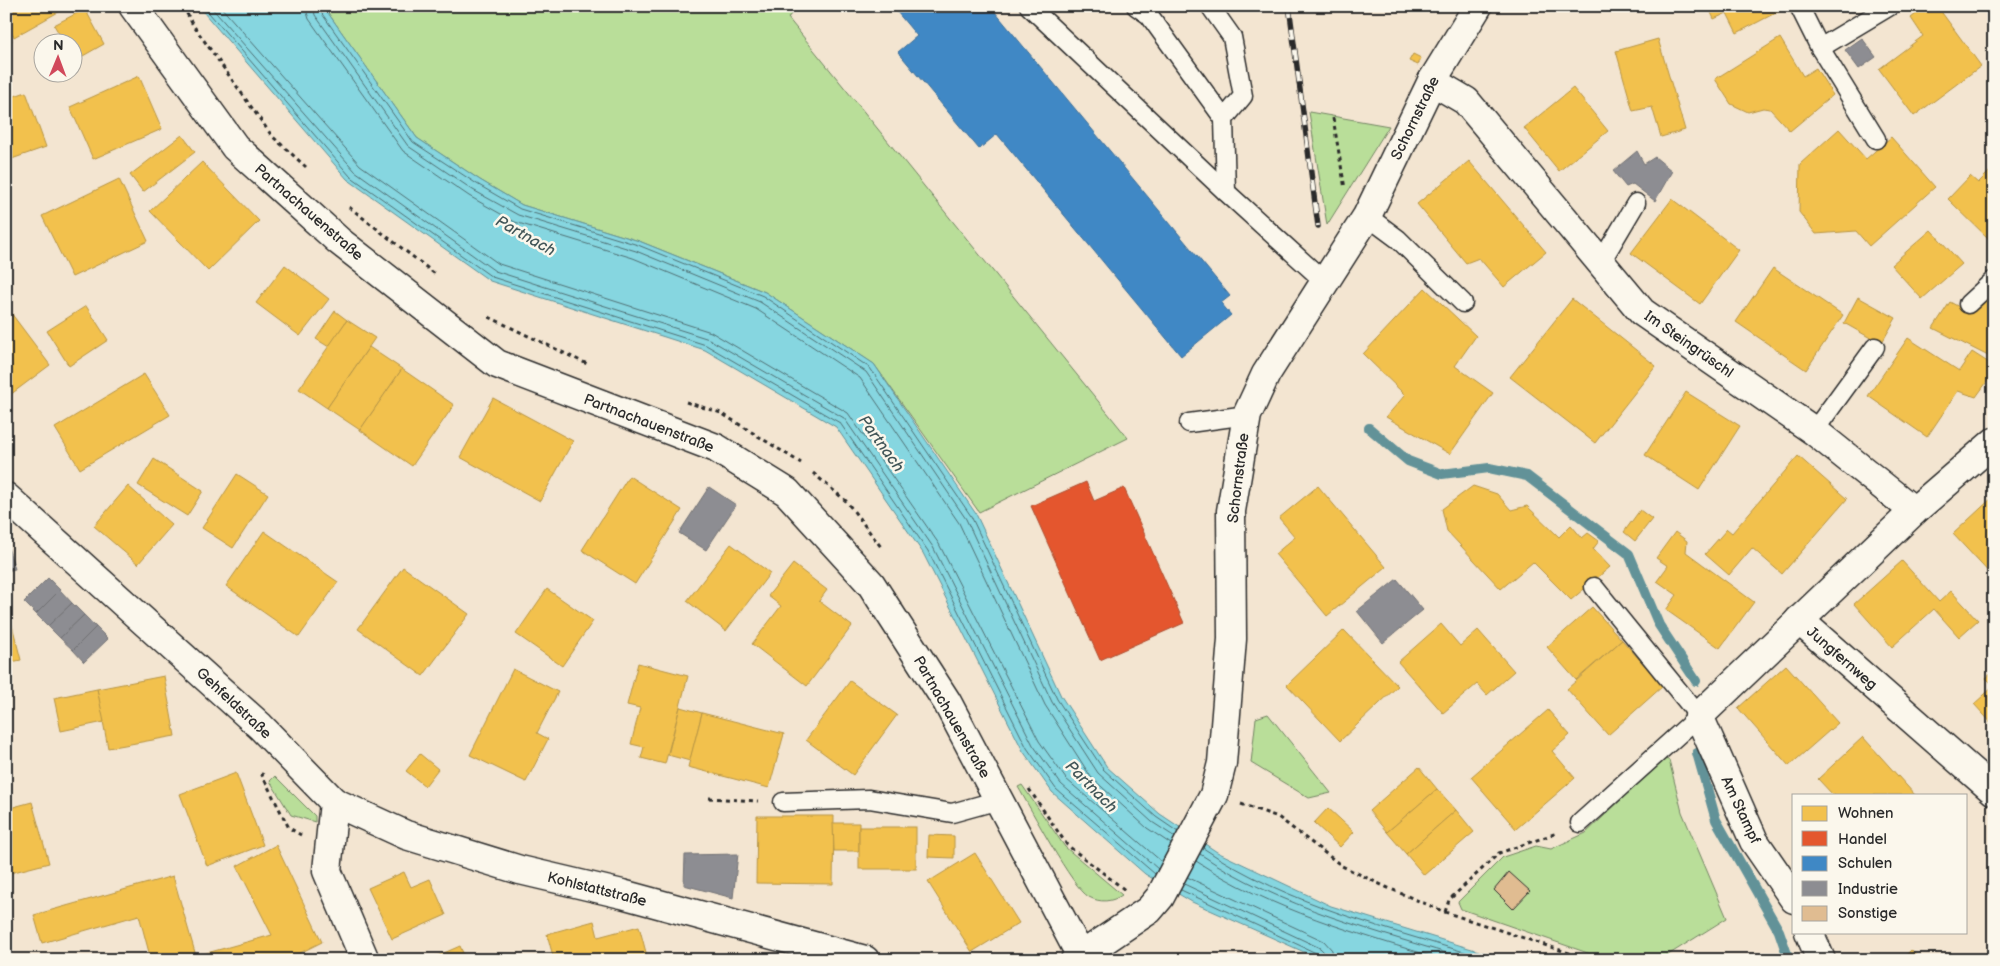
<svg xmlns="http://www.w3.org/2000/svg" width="2000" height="966" viewBox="0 0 2000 966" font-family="'Balsamiq Sans',sans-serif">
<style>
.green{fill:#b9de99;stroke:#728462}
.water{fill:#86d6e0;stroke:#629298}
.homes{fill:#f2c14e;stroke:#b69444}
.shops{fill:#e4572e;stroke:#ac4a2d}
.schools{fill:#3f88c5;stroke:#396c97}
.industry{fill:#8d8d92;stroke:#707073}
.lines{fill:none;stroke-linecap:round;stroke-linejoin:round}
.shore{stroke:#4f6f73;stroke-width:1}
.stream{stroke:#629298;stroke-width:10}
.building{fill:#e0bc91;stroke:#2b2b2b}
.service-casing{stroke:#2b2b2b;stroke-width:21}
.minor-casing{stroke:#2b2b2b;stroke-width:31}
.path{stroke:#2b2b2b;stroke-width:3;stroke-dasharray:4 4;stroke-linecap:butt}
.service{stroke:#fbf7ec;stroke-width:18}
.minor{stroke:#fbf7ec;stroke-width:28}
.rail-casing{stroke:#2b2b2b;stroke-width:5.5}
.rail{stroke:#fbf7ec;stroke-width:4;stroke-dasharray:11;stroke-linecap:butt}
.labels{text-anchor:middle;stroke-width:5;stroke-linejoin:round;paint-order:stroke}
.street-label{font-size:15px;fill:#2b2b2b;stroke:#fbf7ec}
.water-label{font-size:16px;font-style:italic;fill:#425658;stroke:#fbf7ec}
</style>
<rect width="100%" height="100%" fill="#f3e5d1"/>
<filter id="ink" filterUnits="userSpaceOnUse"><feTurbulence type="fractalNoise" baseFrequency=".02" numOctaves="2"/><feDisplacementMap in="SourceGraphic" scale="10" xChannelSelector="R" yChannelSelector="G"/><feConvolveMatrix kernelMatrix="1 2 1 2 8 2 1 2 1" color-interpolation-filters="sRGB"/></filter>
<g filter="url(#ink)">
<g class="green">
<polygon points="323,6 797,6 788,18 1128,438 979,512 874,364 765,292 639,241 522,205 480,180 417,138"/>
<polygon points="1309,112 1389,126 1327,225"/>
<polygon points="1268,714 1331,793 1309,798 1251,763 1256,718"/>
<polygon points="1664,759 1669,760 1682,812 1727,918 1660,960 1608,960 1461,909 1458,902 1503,857 1536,846 1551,849 1586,833"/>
<polygon points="275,776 315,816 315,822 291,815 270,781"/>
<path d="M1022,785L1065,847L1122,895C1112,902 1100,903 1089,897C1072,888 1030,807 1018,787Z"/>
</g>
<polygon class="water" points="198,6 323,6 417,138 480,180 522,205 639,241 765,292 874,364 976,514 1061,696 1107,767 1160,814 1217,852 1331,906 1508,960 1322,960 1192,902 1145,874 1052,792 1023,751 923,553 836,427 705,350 490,281 347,179"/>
<g class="homes">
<polygon points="6,6 69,6 14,37 6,22"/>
<polygon points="1708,6 1782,6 1783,9 1737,33 1727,13 1714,19"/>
<polygon points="1926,6 1937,6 1981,66 1914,116 1879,69 1923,36 1911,18"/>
<polygon points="85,9 104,44 74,61 72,42 64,42 54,25"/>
<polygon points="6,30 12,41 6,44"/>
<polygon points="1780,38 1803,76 1816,68 1833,95 1790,131 1770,109 1763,108 1748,112 1731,104 1715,79"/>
<polygon points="1658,39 1685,130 1661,137 1652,107 1633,111 1616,51"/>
<polygon points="1413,54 1421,58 1418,65 1409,61"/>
<polygon points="139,76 162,129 93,159 70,107"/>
<polygon points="1573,88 1608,131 1559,171 1524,128"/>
<polygon points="26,92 46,147 6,161 6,99"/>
<polygon points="1839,129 1866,159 1891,137 1935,187 1869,246 1856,231 1816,234 1799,212 1800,164"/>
<polygon points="182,135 195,152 143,192 130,175"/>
<polygon points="1469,161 1546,252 1504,287 1479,258 1466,263 1417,204"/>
<polygon points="202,162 259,221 208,271 150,211"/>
<polygon points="1993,168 1994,240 1992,242 1948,199 1970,176 1978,183"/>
<polygon points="119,179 148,241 72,277 42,216"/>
<polygon points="1672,199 1739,250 1700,304 1631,253"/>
<polygon points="1931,230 1962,264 1922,299 1891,265"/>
<polygon points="285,265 329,299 300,336 256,303"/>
<polygon points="1773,268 1843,315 1806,370 1736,322"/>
<polygon points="1425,288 1476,336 1455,366 1493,393 1450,454 1386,417 1405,395 1363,354"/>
<polygon points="1994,288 1994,359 1933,328 1950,302 1970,313 1980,300"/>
<polygon points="1858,297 1896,318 1881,344 1844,323"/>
<polygon points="1572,299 1656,366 1595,443 1510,377"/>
<polygon points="86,306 108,340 69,366 47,331"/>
<polygon points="8,309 50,365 6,398 6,310"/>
<polygon points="335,311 347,320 329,347 316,339"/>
<polygon points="347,320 375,338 327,408 299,389"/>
<polygon points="1908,338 1959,371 1972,352 1994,366 1994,372 1976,397 1958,391 1927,437 1868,396"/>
<polygon points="369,347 402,369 360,430 327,408"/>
<polygon points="402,369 454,405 412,466 360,430"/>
<polygon points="144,374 170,415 80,469 55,428"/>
<polygon points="1686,392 1740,426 1699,490 1645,455"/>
<polygon points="493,398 573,441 540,501 460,457"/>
<polygon points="1798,456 1847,499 1782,574 1752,548 1729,575 1705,554 1727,529 1732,533"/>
<polygon points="154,459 203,491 187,516 138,485"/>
<polygon points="237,474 268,494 233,548 202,528"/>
<polygon points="629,476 682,510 635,584 582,550"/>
<polygon points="128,486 172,525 138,564 94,526"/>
<polygon points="1318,486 1386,567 1327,616 1275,554 1295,537 1279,518"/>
<polygon points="1473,486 1497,494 1511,510 1527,506 1559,537 1571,525 1582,538 1588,533 1599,541 1593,549 1610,567 1571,600 1533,562 1501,589 1447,531 1442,509"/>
<polygon points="1994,496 1994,578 1953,534"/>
<polygon points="1640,510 1652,519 1635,541 1624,532"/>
<polygon points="264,531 338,582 299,637 226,586"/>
<polygon points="1675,532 1687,541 1686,552 1754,602 1720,648 1666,610 1677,595 1657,581 1668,566 1656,558"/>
<polygon points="731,544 770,573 726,631 687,601"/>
<polygon points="1902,561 1939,602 1951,591 1978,620 1959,637 1934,609 1892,647 1854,604"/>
<polygon points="793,564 827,590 819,601 852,626 807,686 752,644 781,606 768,596"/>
<polygon points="403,567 469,614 423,676 358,629"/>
<polygon points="547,589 593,621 562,666 516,634"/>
<polygon points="6,602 21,660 6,663"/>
<polygon points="1592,607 1622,640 1576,680 1547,647"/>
<polygon points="1441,624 1460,646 1478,630 1514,671 1487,695 1477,684 1443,713 1398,662"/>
<polygon points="1344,630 1398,686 1340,741 1287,685"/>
<polygon points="1622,640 1663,686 1608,735 1567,689"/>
<polygon points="638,663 688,676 665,764 641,758 644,747 631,744 640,708 627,705"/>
<polygon points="1786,665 1838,723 1789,766 1738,708"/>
<polygon points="513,669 558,692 537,733 548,739 526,782 470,755"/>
<polygon points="1994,671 1994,686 1986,678"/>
<polygon points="164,676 175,736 108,748 97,689"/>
<polygon points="850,681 897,715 853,775 806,740"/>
<polygon points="1994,686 1994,726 1974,704"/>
<polygon points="97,689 104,722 61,731 54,698"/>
<polygon points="680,707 702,713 690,761 668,755"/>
<polygon points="1548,710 1570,735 1552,751 1575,778 1516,829 1471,777"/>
<polygon points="702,713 784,734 769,788 688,767"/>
<polygon points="6,728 11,751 6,752"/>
<polygon points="1863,737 1915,795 1833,795 1818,779"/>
<polygon points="420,754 438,769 425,786 406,771"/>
<polygon points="1419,767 1437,789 1387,832 1369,811"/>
<polygon points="236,773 263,845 207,866 180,794"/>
<polygon points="1437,789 1456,810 1406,854 1387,832"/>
<polygon points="32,802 49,863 6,874 6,809"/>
<polygon points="1328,808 1354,832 1340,847 1314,823"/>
<polygon points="1456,810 1474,832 1424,875 1406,854"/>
<polygon points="757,816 834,816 833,884 756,883"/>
<polygon points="833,823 859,823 859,851 834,851"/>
<rect x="859" y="827" width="57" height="42"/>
<polygon points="929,835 954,836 954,858 928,857"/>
<polygon points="276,845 322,942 286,960 151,960 139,915 42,943 34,915 173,876 196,956 272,935 237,866"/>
<polygon points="975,853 1019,923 972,952 928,882"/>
<polygon points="404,872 411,887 430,879 446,915 392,939 368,888"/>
<polygon points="594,921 598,937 639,926 648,960 554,960 547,934"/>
<polygon points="460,946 466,960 428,960"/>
<polygon points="1911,950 1920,960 1901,960"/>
</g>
<polygon class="shops" points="1086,482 1094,501 1124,488 1184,623 1100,660 1031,506"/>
<polygon class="schools" points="892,6 990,6 1230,296 1221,303 1231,315 1181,356 997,134 979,149 898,52 917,36"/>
<g class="industry">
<polygon points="1862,38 1876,57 1859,69 1845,50"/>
<polygon points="1637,151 1644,164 1655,157 1672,171 1655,201 1633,184 1626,187 1613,171"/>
<polygon points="709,487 736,505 706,550 679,533"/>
<polygon points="6,541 15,569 6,571"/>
<polygon points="48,578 60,590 36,614 24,602"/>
<polygon points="1397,579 1423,610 1383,643 1357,611"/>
<polygon points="60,590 72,603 48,626 36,614"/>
<polygon points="72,603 84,615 60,638 48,626"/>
<polygon points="84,615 96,627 73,650 60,638"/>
<polygon points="96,627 108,639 84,662 73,650"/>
<polygon points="738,854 733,898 684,885 685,855"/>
</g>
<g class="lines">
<g class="shore">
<polyline points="203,6 350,176 492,277 706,345 840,423 928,551 1027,748 1056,789 1155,874"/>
<polyline points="210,6 355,171 495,271 709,339 844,418 933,547 1033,745 1061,784 1158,869"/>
<polyline points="220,6 360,165 499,264 711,332 848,413 939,544 1039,741 1066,779 1162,862"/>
<polyline points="305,6 309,19 403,151 469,196 515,222 633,258 756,309 860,378 959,523 1045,705 1091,777 1147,828 1171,844"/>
<polyline points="313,6 315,15 408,146 473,190 518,215 636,251 760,302 866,372 966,519 1052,702 1098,773 1152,822 1175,837"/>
<polyline points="319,6 320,11 413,142 477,184 520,209 638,245 763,296 870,368 971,516 1057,699 1103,769 1156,817 1178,832"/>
<path d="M1203,848C1289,906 1393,930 1491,960"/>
<path d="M1200,854C1281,908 1378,932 1470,960"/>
<path d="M1196,861C1271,910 1359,934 1444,960"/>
<polyline points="1187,877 1324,941 1332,950 1333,960"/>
<polyline points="1184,884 1320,948 1325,953 1326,960"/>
<polyline points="1181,890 1316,953 1320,960"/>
</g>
<g class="stream">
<polyline points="1369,428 1408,461 1442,474 1489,468 1527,476 1629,554 1659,625 1696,681"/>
<polyline points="1697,753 1716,820 1779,931 1789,960"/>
</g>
</g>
<polygon class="building" points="1509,872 1530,891 1513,909 1494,890"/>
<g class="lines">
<defs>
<g id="service">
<polyline points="1029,6 1226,192 1325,282"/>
<polyline points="1136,6 1149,15 1224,119"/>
<polyline points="1210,6 1232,37 1243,96 1224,119 1226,192"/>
<polyline points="1799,6 1820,48 1876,139"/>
<polyline points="1820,48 1890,6"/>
<polyline points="1367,216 1398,239 1463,303"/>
<polyline points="1601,262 1636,203"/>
<polyline points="1968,304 1994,280"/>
<polyline points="1189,423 1247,415"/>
<polyline points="1814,431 1875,347"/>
<polyline points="783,802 869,799 952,813 999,800"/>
<polyline points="1580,823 1699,716 1594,587"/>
</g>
<g id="minor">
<polyline points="133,6 235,147 339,241 497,364 716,448 787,492 871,584 947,702 1083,960"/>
<polyline points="1432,81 1466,101 1642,312 1814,431 1914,511"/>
<polyline points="6,497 260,726 334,802 327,871 365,960"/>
<polyline points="1799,620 1994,791"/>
<polyline points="334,802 406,835 520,870 622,894 865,960"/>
<polyline points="1794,899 1754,841 1699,716 1914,511 1994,442"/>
<polyline points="1809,932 1821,960"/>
<polyline points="1075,960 1149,910 1160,897 1214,795 1222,763 1232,639 1231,511 1247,415 1266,374 1367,216 1432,81 1478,6"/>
</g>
</defs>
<use href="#service" class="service-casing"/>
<use href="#minor" class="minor-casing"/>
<g class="path">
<polyline points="183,6 193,25 272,136 306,167"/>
<polyline points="1333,118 1345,189"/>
<polyline points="349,207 435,274"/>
<polyline points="489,317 587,364"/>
<polyline points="686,402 721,413 801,463"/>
<polyline points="813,473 846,501 881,547"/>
<polyline points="263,773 262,775 289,828 301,835"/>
<polyline points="1029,789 1067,845 1125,890"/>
<polyline points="709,798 758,801"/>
<polyline points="1241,804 1278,817 1342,866 1386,887 1445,912 1590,960"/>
<polyline points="1445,912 1449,900 1499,853 1557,833"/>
</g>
<use href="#service" class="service"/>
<use href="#minor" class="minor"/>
<defs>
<polyline id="rail" points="1289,6 1318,226"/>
</defs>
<use href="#rail" class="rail-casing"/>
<use href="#rail" class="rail"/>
</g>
</g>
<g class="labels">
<g class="street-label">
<text transform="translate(1415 118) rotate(-64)" y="5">Schornstraße</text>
<text transform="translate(309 212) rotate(41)" y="5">Partnachauenstraße</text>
<text transform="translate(1689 344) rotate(35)" y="5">Im Steingrüschl</text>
<text transform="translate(649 423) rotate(21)" y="5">Partnachauenstraße</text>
<text transform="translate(1238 478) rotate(-83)" y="5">Schornstraße</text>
<text transform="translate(1842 658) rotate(41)" y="5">Jungfernweg</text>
<text transform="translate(234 703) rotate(43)" y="5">Gehfeldstraße</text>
<text transform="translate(952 717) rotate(60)" y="5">Partnachauenstraße</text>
<text transform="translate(1741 810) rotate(65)" y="5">Am Stampf</text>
<text transform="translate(597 889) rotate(14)" y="5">Kohlstattstraße</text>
</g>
<g class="water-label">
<text transform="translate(526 235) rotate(29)" y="6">Partnach</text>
<text transform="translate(882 443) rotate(54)" y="6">Partnach</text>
<text transform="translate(1092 786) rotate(45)" y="6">Partnach</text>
</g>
</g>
<rect width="2000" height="966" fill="none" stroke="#fbf7ec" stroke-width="25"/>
<rect x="12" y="12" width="1975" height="941" fill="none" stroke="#2b2b2b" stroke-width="2" filter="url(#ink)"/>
<rect x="1792" y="794" width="175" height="140" fill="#fbf7ec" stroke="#a8a59f"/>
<rect x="1802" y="806" width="25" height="15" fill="#f2c14e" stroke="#a8a59f"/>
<text x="1838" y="818" font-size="15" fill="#2b2b2b">Wohnen</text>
<rect x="1802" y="831" width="25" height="15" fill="#e4572e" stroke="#a8a59f"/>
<text x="1838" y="844" font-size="15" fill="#2b2b2b">Handel</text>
<rect x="1802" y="856" width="25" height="15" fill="#3f88c5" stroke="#a8a59f"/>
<text x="1838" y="868" font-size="15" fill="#2b2b2b">Schulen</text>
<rect x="1802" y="881" width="25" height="15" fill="#8d8d92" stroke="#a8a59f"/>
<text x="1838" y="894" font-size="15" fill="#2b2b2b">Industrie</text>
<rect x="1802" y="906" width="25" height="15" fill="#e0bc91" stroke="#a8a59f"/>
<text x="1838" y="918" font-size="15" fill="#2b2b2b">Sonstige</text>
<g transform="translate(58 58) rotate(1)"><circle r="24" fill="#fbf7ec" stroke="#a8a59f"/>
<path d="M0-4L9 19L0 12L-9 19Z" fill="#d1495b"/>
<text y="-8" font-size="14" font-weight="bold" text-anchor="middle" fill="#2b2b2b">N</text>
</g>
</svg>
